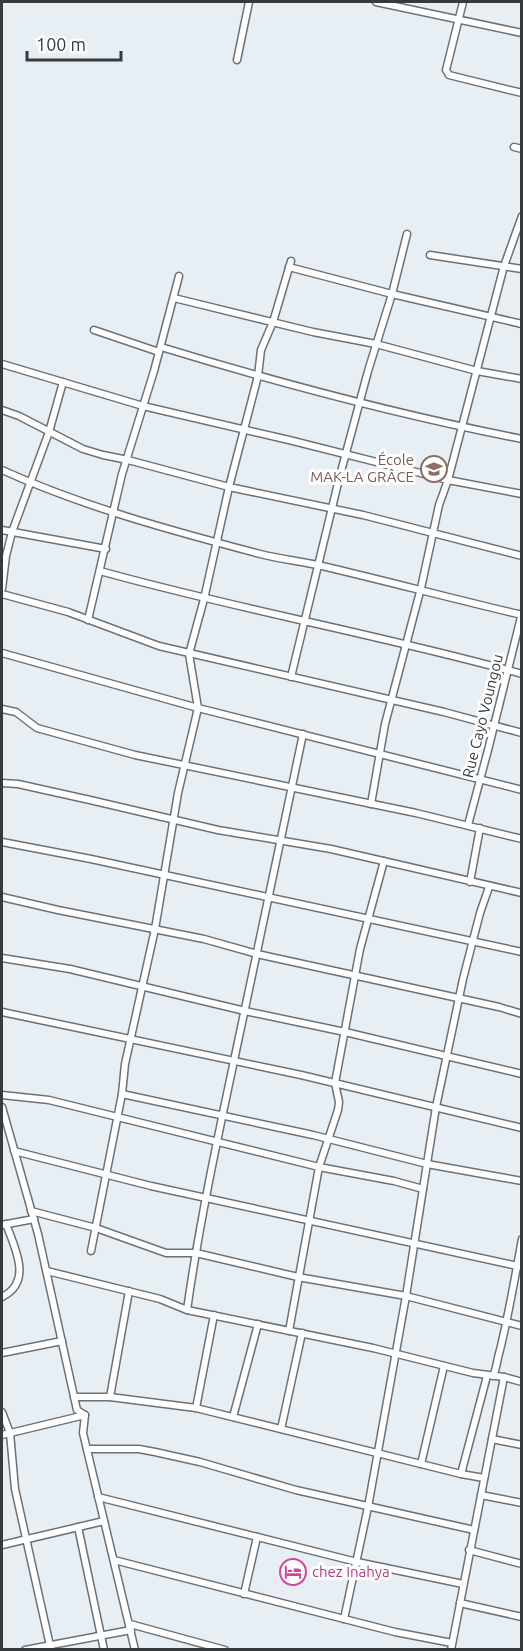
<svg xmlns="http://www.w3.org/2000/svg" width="523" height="1651" viewBox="0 0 523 1651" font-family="Ubuntu,sans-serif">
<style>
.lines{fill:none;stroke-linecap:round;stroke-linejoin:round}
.minor-casing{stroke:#6b7277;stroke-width:9}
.minor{stroke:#fff;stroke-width:6}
.labels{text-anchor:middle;stroke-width:6;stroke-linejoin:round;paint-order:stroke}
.education-label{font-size:15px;fill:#785e54;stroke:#fff;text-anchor:end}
.street-label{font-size:15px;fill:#373a3d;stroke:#fff}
.hotel-label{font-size:15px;fill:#b23c85;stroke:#fff;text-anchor:start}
</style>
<rect width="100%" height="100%" fill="#e7eff5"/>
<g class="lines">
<defs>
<g id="minor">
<polyline points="376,2 522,33"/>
<polyline points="463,2 446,70 449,75 522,93"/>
<polyline points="237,60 249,2"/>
<polyline points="514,147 522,149"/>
<polyline points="430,255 522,269"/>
<polyline points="289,267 392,294 522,324"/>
<polyline points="174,298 313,332 376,344 477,371 522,379"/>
<polyline points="94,330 159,352"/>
<path d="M161,347C279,383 400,415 522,439"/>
<polyline points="2,364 143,406 289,440 448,480 522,494"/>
<polyline points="2,410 19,416 83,449 103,455 128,460 229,487 363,515 522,556"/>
<path d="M2,470C84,507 173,531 260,554C280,559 299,561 318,565C386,581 454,599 522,615"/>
<polyline points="2,530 106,549"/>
<path d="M100,571C240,610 382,635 522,674"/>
<polyline points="2,589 6,556 12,532 49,432 63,382"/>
<polyline points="2,594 68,612 159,646 444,712 522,733"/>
<polyline points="88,620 122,474 154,371 179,276"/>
<polyline points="2,653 198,708 522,790"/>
<polyline points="291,677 339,479 368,371 392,294 407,234"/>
<polyline points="2,709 16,712 37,728 135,755 416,813 522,839"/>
<polyline points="2,783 18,784 90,800 218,830 331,849 522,893"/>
<polyline points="371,804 385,724 421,588 439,505 448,480 504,266 522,216"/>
<polyline points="468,825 488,750 522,613"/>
<polyline points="2,842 91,859 522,952"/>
<polyline points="470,882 480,828"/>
<polyline points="2,897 58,910 204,939 257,954 499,1007 522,1014"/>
<polyline points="2,958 70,969 245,1011 345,1032 522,1074"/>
<polyline points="2,1012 301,1075 522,1128"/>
<polyline points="122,1094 313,1135 427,1164 522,1181"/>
<polyline points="2,1095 49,1100 319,1167 394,1181 423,1189"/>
<polyline points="2,1107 38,1234 77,1410 85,1415 83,1433 135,1650"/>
<polyline points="14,1151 151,1186 522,1267"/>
<polyline points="31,1211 96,1228 166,1253 196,1253 298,1277 406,1296 522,1326"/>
<polyline points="2,1225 34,1219"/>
<polyline points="91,1251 122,1094 125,1064 155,929 178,793 198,708 189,654 204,599 229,487 258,376 261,350 273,322 291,261"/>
<polyline points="47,1271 160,1299 187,1310 373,1348 473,1373 504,1377 522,1382"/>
<path d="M2,1297C33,1282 15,1248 6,1224"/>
<path d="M187,1310C200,1218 220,1127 239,1037C260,936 281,835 303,734"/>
<polyline points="289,1331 319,1167 338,1110 339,1102 335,1083 360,949 384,861"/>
<polyline points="2,1353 62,1341"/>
<path d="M493,1376C497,1368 497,1359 500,1350C509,1313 515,1277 522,1239"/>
<polyline points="74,1397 110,1397 196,1408 461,1474 484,1478"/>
<polyline points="110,1397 129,1291"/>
<polyline points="196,1408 214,1315"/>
<polyline points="2,1412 10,1433 15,1489 51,1650"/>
<polyline points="233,1417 258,1324"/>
<polyline points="281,1429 302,1333"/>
<polyline points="2,1435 85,1415"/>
<polyline points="492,1439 522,1445"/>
<polyline points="87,1449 139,1449 155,1452 200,1462 296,1490 474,1530"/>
<polyline points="421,1464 444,1366"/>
<polyline points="461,1474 487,1376"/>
<polyline points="481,1495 522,1503"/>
<polyline points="98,1497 357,1562 463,1584"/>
<polyline points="78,1527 104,1650"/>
<polyline points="2,1545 104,1521"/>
<polyline points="469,1550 522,1564"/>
<polyline points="114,1560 395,1632 452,1643"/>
<polyline points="244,1594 257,1537"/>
<polyline points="460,1603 522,1617"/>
<polyline points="344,1619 368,1507 406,1296 436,1107 463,979 480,913 489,887"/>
<polyline points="130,1624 225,1650"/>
<polyline points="25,1650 131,1630"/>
<polyline points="451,1650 504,1377"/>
</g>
</defs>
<use href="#minor" class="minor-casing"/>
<use href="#minor" class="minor"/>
</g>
<defs>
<symbol id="school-ring" viewBox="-11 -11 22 22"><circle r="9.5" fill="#fff" stroke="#8d6e63" stroke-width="1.5"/><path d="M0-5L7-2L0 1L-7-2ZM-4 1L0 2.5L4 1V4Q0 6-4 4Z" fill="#8d6e63"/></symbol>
<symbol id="hotel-ring" viewBox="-11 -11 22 22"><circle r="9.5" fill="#fff" stroke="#d1479c" stroke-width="1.5"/><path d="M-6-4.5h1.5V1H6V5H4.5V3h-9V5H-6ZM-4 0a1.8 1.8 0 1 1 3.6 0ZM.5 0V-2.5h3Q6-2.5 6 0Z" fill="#d1479c"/></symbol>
</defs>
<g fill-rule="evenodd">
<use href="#school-ring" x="419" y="454" width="30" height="30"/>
<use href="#hotel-ring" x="278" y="1557" width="30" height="30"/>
</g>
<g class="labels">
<g class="education-label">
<text x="414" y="465">École<tspan x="414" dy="17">MAK-LA GRÂCE</tspan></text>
</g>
<g class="street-label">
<text transform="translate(483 716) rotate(-76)" y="5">Rue Cayo Voungou</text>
</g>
<g class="hotel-label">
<text x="312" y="1577">chez Inahya</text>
</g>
</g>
<rect width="523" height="1651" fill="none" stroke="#373a3d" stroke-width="6"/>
<path d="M27 51v9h94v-9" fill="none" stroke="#373a3d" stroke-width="3"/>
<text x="36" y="51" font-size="18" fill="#373a3d" stroke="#ffffff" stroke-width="4.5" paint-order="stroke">100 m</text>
</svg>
